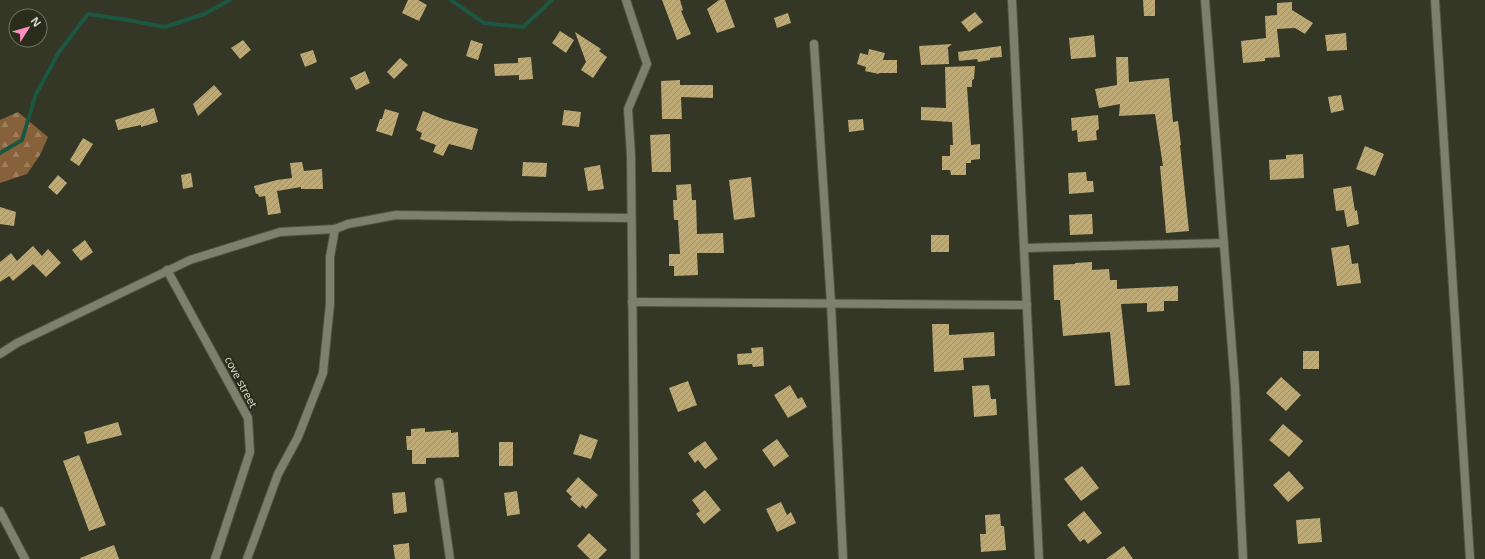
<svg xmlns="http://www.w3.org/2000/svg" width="1485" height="559" viewBox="0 0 1485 559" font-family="'Noto Sans',sans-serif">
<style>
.forest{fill:url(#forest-firs)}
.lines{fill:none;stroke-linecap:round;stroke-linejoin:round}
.stream{stroke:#1b5741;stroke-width:4}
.building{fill:url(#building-hatch)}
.minor-casing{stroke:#505243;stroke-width:10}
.minor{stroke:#7d806c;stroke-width:8}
.labels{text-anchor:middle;stroke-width:4;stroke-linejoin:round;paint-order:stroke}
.street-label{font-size:11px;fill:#d6d8cd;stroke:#2a2d1c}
</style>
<defs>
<pattern id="forest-firs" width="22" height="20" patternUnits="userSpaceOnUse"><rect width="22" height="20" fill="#87613a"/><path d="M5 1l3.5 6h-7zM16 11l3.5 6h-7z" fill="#9d7e5e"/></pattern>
<pattern id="building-hatch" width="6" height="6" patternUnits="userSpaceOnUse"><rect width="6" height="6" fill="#bdaa76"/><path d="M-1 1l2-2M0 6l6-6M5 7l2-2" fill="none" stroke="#9e9068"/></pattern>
</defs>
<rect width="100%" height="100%" fill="#343725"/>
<polygon class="forest" points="18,112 48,137 40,155 27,174 0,183 0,120"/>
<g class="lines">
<g class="stream">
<polyline points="451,0 484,23 523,27 552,0"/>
<polyline points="0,153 22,140 36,94 59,52 88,14 122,19 165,27 204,14 230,0"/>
</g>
</g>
<g class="building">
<polygon points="408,0 418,0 427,5 419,21 402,13"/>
<polygon points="662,0 680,0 683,10 681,11 691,34 677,40"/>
<polygon points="719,0 725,0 735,27 717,33 707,9"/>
<polygon points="1143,0 1155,0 1155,16 1144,16"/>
<polygon points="1292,2 1292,10 1313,23 1305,34 1295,28 1277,29 1280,57 1265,58 1265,61 1243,63 1241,41 1266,38 1265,16 1277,15 1277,3"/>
<polygon points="975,12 983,22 969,32 961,22"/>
<polygon points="788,13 791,23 777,28 774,18"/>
<polygon points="560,31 574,40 566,53 552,43"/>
<polygon points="575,32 601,49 599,51 607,57 593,78 581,70 586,62"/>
<polygon points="1346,33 1347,50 1327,51 1325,35"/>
<polygon points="1094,35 1096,57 1071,59 1069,38"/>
<polygon points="243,40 251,50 240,59 231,48"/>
<polygon points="471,40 483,44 478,60 466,56"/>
<polygon points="952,44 946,49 948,48 949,64 921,65 919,46"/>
<polygon points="1001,46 1002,57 990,58 990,60 978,62 977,59 959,61 958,52"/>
<polygon points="869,49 885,53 883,60 897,60 897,73 879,73 879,74 865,71 866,67 857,64 860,53 868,55"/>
<polygon points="313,50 317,62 305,67 300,54"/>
<polygon points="531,57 533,79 519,80 519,75 495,76 494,64 518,63 518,58"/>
<polygon points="1116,57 1128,57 1129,82 1169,78 1173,122 1178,121 1181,145 1180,145 1189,231 1166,233 1160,166 1163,166 1155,114 1119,116 1120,104 1099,108 1095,89 1117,85"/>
<polygon points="400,58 408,65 394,79 387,72"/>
<polygon points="975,66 974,79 972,80 972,87 967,87 971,145 980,144 980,159 971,160 971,163 966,163 966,175 951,175 950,170 942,170 942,156 950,156 950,145 953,145 952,122 921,120 921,107 946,108 945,67"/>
<polygon points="365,71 370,83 356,90 350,78"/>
<polygon points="680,80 680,85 713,85 713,98 681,97 682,119 662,119 661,81"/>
<polygon points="214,85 222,94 198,116 193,104"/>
<polygon points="1341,95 1344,110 1331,113 1328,97"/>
<polygon points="154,108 158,122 141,127 141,125 118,130 115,120"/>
<polygon points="385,109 399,113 392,136 376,131 380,119 382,119"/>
<polygon points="564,110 581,112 579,127 562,125"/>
<polygon points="423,111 443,119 478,129 472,150 449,144 443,156 433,152 436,145 420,139 422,133 416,130"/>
<polygon points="1098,115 1099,129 1096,131 1097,140 1078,142 1077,130 1072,131 1071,118"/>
<polygon points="863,119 864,130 849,132 848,120"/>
<polygon points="670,134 671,172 652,172 650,135"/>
<polygon points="83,138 93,144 79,166 70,160"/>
<polygon points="1365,146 1384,154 1375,176 1356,169"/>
<polygon points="1303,154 1304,178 1270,180 1269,160 1286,159 1286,155"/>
<polygon points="302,162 304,171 322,169 323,189 301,189 301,187 277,191 281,213 268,215 265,196 259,197 258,194 256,194 254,186 277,180 292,178 290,163"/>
<polygon points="523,162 547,163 546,177 522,176"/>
<polygon points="600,165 604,189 588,191 584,168"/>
<polygon points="1086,172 1087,181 1093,181 1094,192 1069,194 1068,173"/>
<polygon points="191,173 193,187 183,189 181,175"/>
<polygon points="58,175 67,183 57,195 48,187"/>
<polygon points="751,177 755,217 734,220 729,180"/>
<polygon points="691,184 692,200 696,200 697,234 723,233 724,253 697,253 698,275 674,276 674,266 669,266 669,254 680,254 678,220 674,220 673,200 677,200 676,185"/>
<polygon points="1351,186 1355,211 1357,210 1359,224 1347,227 1344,210 1336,211 1333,189"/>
<polygon points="0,207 16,212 14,226 0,224"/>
<polygon points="1092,214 1093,234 1070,235 1069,215"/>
<rect x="931" y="235" width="18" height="17"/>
<polygon points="85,240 93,252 81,261 72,250"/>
<polygon points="1349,245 1352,264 1358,263 1361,283 1337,286 1331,248"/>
<polygon points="33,246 42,256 48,249 61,263 46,277 33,264 13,281 9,276 0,282 0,262 11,253 17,261"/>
<polygon points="1092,262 1092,270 1109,269 1110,280 1117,280 1117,289 1178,286 1178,301 1164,301 1164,311 1147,312 1147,303 1121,304 1130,385 1115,386 1110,332 1063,336 1060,300 1054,300 1053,265 1075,264 1075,263"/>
<polygon points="932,324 949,324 949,335 994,332 995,356 963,358 964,370 934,372"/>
<polygon points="763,347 764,366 753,367 752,364 738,365 737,354 752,353 751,348"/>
<rect x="1303" y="351" width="16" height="18"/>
<polygon points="1281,377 1301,395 1286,411 1266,393"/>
<polygon points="688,381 697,405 678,412 669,388"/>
<polygon points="790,385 798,399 802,397 807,407 788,418 774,395"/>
<polygon points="989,385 991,399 996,399 997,415 974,417 972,386"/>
<polygon points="118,422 122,435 87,444 84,432"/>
<polygon points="1283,424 1303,441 1289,457 1269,440"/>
<polygon points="425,428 425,432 451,430 451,433 458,432 459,457 426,458 426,464 412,464 412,450 407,450 406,436 411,436 411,429"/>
<polygon points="580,434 598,440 591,459 573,454"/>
<polygon points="777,439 789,456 774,467 762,450"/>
<polygon points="705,441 718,459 705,469 698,460 695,463 688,453"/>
<rect x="499" y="442" width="14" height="24"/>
<polygon points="79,455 106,525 89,531 63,461"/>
<polygon points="1082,466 1099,488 1081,501 1064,479"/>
<polygon points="1289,471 1304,488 1288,502 1273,485"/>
<polygon points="578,477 598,495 586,509 582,505 580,508 570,499 572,497 566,491"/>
<polygon points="705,490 721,510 704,524 696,514 700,511 692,500"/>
<polygon points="517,491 520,514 507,516 504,493"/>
<polygon points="405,492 407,512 394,514 392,493"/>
<polygon points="781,502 787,515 791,512 796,523 777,532 766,509"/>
<polygon points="1084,511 1102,533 1088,544 1084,539 1080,542 1067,525"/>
<polygon points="1000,514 1001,526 1004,526 1006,550 981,552 980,534 986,534 985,515"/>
<polygon points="1320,518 1322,542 1298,544 1296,520"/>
<polygon points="589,533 607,550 598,559 590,559 577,546"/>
<polygon points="409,543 410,559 395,559 393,545"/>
<polygon points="114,545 119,559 81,559 80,558"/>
<polygon points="1124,546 1133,559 1106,559"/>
</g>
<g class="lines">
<defs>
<g id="minor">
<polyline points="626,0 647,64 628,109 631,155 635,559"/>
<polyline points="1012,0 1039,559"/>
<polyline points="1205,0 1235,387 1243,559"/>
<polyline points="1435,0 1470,559"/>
<polyline points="814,44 831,303 843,559"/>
<polyline points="1024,248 1224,243"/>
<polyline points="167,270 248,418 250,452 215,559"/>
<polyline points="632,302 1027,305"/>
<polyline points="0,354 17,343 190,260 280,232 335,229 348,224 396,215 631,218"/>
<polyline points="439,482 450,559"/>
<polyline points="0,511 25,559"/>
<polyline points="247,559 278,474 298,437 323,373 330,304 330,257 335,229"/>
</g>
</defs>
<use href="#minor" class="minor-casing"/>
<use href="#minor" class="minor"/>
</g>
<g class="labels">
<g class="street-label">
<text transform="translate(241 382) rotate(62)" y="4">cove street</text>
</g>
</g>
<g transform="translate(28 28) rotate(53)"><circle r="19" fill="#2a2d1c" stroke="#6f7163"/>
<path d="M0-3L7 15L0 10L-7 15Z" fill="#fc8fc1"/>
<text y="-6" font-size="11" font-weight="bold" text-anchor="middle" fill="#d6d8cd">N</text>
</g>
</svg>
